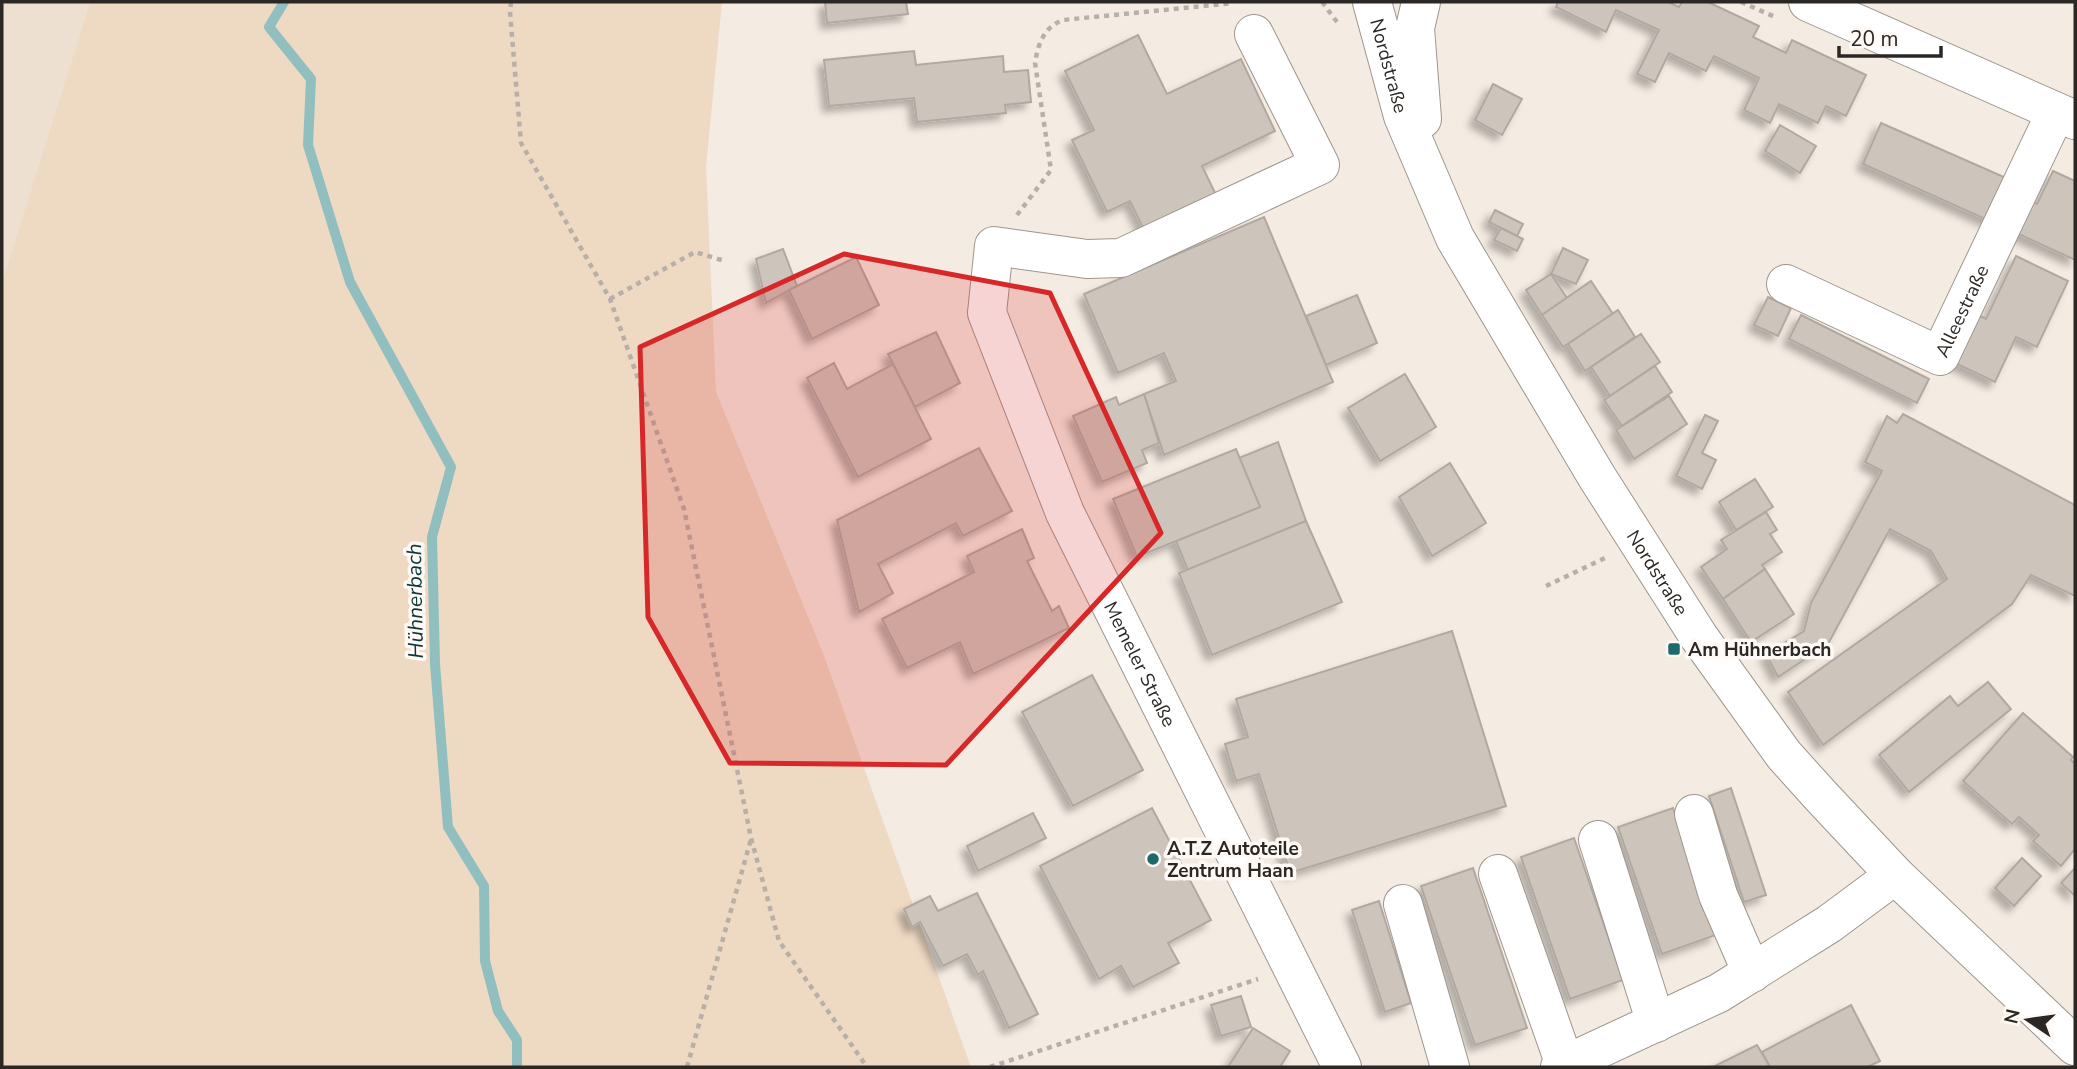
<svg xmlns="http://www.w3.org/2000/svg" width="2077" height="1069" viewBox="0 0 2077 1069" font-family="'Nunito Sans',sans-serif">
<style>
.built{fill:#ede0d1}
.green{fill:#eed9c3}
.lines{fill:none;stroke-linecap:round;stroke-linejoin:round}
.stream{stroke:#91bfc0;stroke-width:10}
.building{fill:#cdc5bc;stroke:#b1a9a1;stroke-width:2;filter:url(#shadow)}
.minor-casing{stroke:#9e968e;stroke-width:40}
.major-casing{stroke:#9e968e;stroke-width:40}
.path{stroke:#b7b0a9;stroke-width:4.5;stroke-dasharray:5 5;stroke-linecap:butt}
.minor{stroke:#fff;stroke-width:38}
.major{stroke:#fff;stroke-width:38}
.marked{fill:#d62828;fill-opacity:0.2;stroke:#d62828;stroke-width:5;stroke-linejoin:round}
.poi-dot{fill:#1d6a6c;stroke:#fef9f4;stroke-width:2.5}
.labels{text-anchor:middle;stroke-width:7;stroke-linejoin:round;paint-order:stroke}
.street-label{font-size:19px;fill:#2b2724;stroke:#fef9f4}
.poi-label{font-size:19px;font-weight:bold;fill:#2b2724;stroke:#fef9f4;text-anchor:start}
.water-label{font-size:21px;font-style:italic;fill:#0b3839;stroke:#fef9f4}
</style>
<defs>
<filter id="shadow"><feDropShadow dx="-6" dy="6" stdDeviation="3.5" flood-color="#0004"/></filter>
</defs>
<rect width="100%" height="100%" fill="#f4ebe2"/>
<polygon class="built" points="2,2 90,2 2,282"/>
<polygon class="green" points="90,2 722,2 706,167 716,392 823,653 971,1067 2,1067 2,282"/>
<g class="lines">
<polyline class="stream" points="284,2 269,27 311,79 308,145 350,282 451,467 432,537 435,664 448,827 484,886 485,961 498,1011 517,1040 517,1067"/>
</g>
<g class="building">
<polygon points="825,2 906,2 908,14 827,23"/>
<polygon points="1558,2 1668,2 1679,7 1682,2 1708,2 1759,26 1753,37 1786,53 1792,40 1866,75 1846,116 1826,106 1818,123 1779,104 1770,123 1744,110 1759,78 1714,56 1706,71 1669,53 1655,82 1637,74 1659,30 1616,10 1606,32 1556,7"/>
<polygon points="1138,35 1167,94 1241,59 1275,131 1202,166 1220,203 1148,238 1130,201 1107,212 1072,140 1094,130 1065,71"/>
<polygon points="914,51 916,65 1003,56 1004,72 1028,70 1031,102 1005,105 1006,113 917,122 914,98 829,106 824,60"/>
<polygon points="1493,84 1522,99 1502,135 1475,120"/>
<polygon points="1881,123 2013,181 1994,223 1863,164"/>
<polygon points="1780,125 1816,146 1800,173 1765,151"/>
<polygon points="2053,171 2075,181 2075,260 2012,231 2027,199 2037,204"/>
<polygon points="1495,210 1523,224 1517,236 1489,222"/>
<polygon points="1264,217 1333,382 1164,455 1144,394 1176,381 1164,353 1118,373 1084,294"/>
<polygon points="1501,228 1523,239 1517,251 1494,240"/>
<polygon points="1563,248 1588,260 1576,284 1551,274"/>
<polygon points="783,249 797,286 766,303 756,259"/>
<polygon points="2016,256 2068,281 2037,347 2016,337 1995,382 1955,363 1978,315 1986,319"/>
<polygon points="856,257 879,305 812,339 789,290"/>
<polygon points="1551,274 1567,298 1542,315 1526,290"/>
<polygon points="1591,281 1613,314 1563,347 1542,315"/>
<polygon points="1357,295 1377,343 1326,365 1306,316"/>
<polygon points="1768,297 1791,308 1778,336 1754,325"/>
<polygon points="1618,310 1635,337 1585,371 1568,344"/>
<polygon points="1801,315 1929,379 1917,403 1789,339"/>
<polygon points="936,332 960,383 915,407 888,354"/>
<polygon points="1641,334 1660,362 1610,396 1591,367"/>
<polygon points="834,363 847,389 893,364 931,439 858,477 807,378"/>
<polygon points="1655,366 1672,392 1622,426 1604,400"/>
<polygon points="1405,374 1436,427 1380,461 1348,408"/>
<polygon points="1144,394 1159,443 1142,450 1147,463 1102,482 1073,416 1116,397 1119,405"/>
<polygon points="1669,396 1687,424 1634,459 1616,430"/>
<polygon points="1903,414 2075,505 2075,596 2031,575 2012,604 1823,745 1788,692 1947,579 1931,551 1890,529 1828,644 1778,677 1766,654 1804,631 1811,603 1882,471 1865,462 1887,416 1897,423"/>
<polygon points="1705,415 1718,421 1702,453 1716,460 1702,489 1676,476"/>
<polygon points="1278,442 1306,521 1188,570 1176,541 1260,507 1239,458"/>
<polygon points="979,448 1012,511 963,536 956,523 878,564 893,593 859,612 837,520"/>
<polygon points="1236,449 1260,507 1137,557 1113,499"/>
<polygon points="1450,463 1486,523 1432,556 1399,497"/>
<polygon points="1755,479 1773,507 1736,530 1719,502"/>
<polygon points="1766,512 1777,530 1770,534 1782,552 1762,565 1765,569 1723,599 1701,567 1727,549 1721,540"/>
<polygon points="1306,521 1342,602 1212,655 1179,573"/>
<polygon points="1022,529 1034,558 1027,561 1052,611 1059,606 1069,628 973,674 960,642 907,668 882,619 974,572 967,556"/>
<polygon points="1765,569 1794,614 1751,642 1723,599"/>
<polygon points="1452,631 1506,806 1290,873 1259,774 1236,781 1225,744 1248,737 1236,699"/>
<polygon points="1092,675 1143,770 1073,806 1022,712"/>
<polygon points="1988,682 2011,709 1909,792 1879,755 1950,696 1958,706"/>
<polygon points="2023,713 2073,757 2071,760 2075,764 2075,849 2061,866 2033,841 2039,835 2019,817 2012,824 1963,781"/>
<polygon points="1731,788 1766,895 1744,902 1709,796"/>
<polygon points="1152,808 1211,920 1168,943 1179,963 1133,987 1121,966 1099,979 1040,866"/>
<polygon points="1673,808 1716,935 1662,954 1618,827"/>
<polygon points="1033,813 1046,838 978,871 967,846"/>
<polygon points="1574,838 1623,980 1570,999 1521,857"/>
<polygon points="2022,858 2041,876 2014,906 1995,888"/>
<polygon points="1473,868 1527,1028 1475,1045 1421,886"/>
<polygon points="2075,868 2075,896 2061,883"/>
<polygon points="977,893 1038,1014 1009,1028 983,971 978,975 967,954 943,966 920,922 912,927 904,909 930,896 938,911"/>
<polygon points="1379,901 1411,1003 1385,1012 1352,910"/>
<polygon points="1241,996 1251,1027 1221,1036 1211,1005"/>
<polygon points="1851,1005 1880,1061 1867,1067 1770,1067 1762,1052"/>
<polygon points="1253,1028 1290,1051 1280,1067 1228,1067"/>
<polygon points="1757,1045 1770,1067 1713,1067"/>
</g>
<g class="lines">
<defs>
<g id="minor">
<path id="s1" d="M1372,2L1403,116L1455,238L1597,477L1699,637L1784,755L1820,795L1895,875L2075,1046"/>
<polyline points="1421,2 1415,28 1422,119"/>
<path id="s2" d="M1254,34L1320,165L1121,258L1087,259L994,246L987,313L1065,513L1342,1067"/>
<path id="s3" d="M1786,284L1940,356L2056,112"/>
<polyline points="1694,814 1718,895 1752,973"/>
<polyline points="1598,840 1656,1023"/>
<polyline points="1498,874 1565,1065"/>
<polyline points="1403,904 1450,1067"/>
<polyline points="1560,1067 1719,993 1829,924 1895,875"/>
</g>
<polyline id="major" points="1808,2 2075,120"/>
</defs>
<use href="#minor" class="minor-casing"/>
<use href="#major" class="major-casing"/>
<g class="path">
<polyline points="511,2 510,12 521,143 610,299 684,509 751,838 779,941 867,1067"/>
<polyline points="1322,2 1340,26"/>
<polyline points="1741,2 1775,17"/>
<path d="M1017,215L1051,170L1035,63C1038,44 1044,27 1063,20L1233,3"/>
<polyline points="610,299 695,252 725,261"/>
<polyline points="1546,586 1605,558"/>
<polyline points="687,1067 751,839"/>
<polyline points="990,1067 1258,979"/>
</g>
<use href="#minor" class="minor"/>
<use href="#major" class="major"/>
</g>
<path class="marked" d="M844,254L1050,293L1161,533L946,765L730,763L648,617L640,347Z"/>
<g class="poi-dot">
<rect x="1667" y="642" width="14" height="14" rx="3.5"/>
<circle cx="1153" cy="859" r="7"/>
</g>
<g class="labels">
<g class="street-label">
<text dy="7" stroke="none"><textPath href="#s1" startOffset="66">Nordstraße</textPath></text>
<text dy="7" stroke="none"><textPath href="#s3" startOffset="220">Alleestraße</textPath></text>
<text dy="7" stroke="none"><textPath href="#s1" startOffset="642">Nordstraße</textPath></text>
<text dy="7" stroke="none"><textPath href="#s2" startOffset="945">Memeler Straße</textPath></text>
</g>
<g class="poi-label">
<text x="1688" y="656">Am Hühnerbach</text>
<text x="1167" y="855">A.T.Z Autoteile<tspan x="1167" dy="22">Zentrum Haan</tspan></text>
</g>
<g class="water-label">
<text transform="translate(415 601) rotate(-91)" y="7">Hühnerbach</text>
</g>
</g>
<rect width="2077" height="1069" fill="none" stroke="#2b2724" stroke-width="7"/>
<g transform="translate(2028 1020) rotate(283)" stroke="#fef9f4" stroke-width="5" paint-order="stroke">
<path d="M0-5L12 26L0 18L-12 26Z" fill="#2b2724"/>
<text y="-10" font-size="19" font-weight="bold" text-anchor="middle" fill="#2b2724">N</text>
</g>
<path d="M1839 46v10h102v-10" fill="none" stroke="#2b2724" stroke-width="3.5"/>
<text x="1850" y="46" font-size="21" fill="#2b2724" stroke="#fef9f4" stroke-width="5" paint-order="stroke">20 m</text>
</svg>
